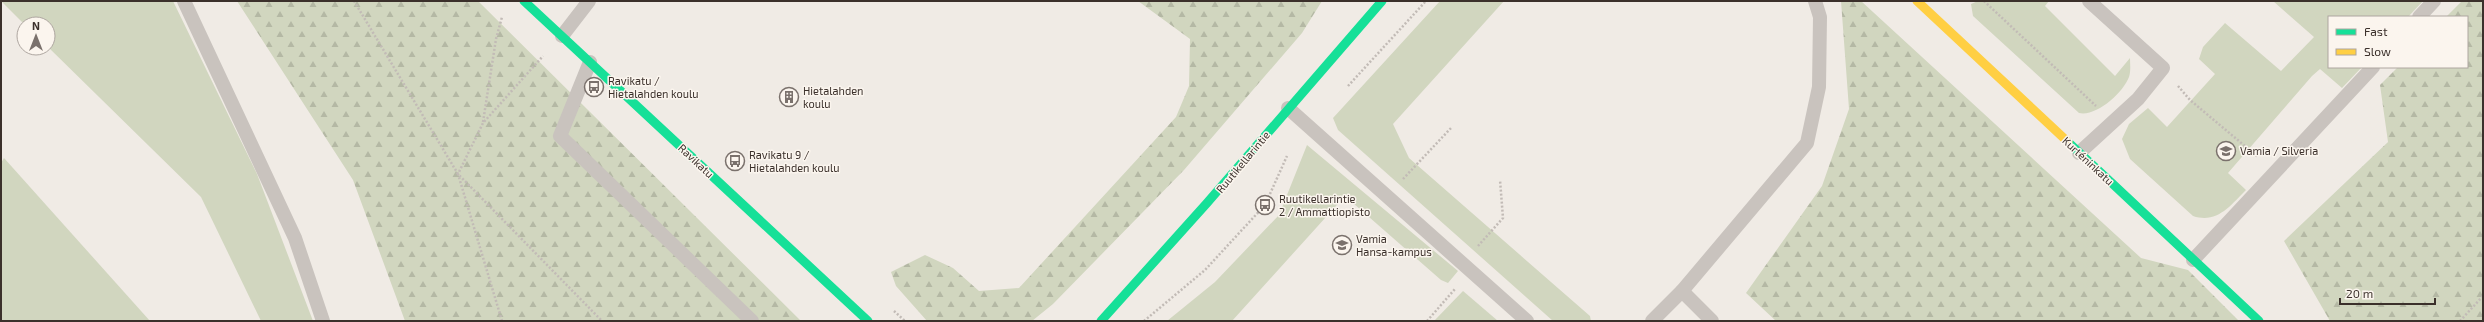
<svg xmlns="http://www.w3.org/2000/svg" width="2484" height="322" viewBox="0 0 2484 322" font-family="'Exo 2',sans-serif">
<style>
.green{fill:#d1d6bf}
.forest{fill:url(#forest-firs)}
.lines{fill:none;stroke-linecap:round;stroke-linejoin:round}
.path{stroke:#c2bbb6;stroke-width:2.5;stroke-dasharray:2 2;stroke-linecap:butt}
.lane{stroke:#c9c3be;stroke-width:14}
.fast{stroke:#16e098;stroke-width:9}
.slow{stroke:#ffcf43;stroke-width:9}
.labels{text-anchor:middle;stroke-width:3;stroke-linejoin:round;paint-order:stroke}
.poi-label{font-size:11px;fill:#3b302b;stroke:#fbf5ee;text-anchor:start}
.street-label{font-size:11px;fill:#3b302b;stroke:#fbf5ee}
</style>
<defs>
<pattern id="forest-firs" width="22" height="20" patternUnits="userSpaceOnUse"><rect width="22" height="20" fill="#d1d6bf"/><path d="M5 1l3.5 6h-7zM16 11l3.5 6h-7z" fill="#b4b8a4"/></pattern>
</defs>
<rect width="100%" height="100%" fill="#f0ebe5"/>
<g class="green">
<polygon points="1,1 173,1 257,174 313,321 261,321 201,197 48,47 48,24 24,24"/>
<polygon points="1440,1 1504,1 1393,124 1409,158 1590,316 1591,321 1553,321 1338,130 1333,118"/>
<path d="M1978,1H2049L2045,6L2115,76L2130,58C2130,63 2131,71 2129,77C2123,93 2096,117 2079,113L1973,16L1971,4Z"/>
<path d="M2273,1H2423L2408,17H2329V67H2362L2342,88L2320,69L2312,76L2228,173L2246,190C2230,206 2217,224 2193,216L2130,159L2122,139L2129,124L2148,108L2167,127L2215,74L2199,59L2203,47L2225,23L2281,71L2314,37Z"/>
<polygon points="1307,145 1458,271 1448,283 1441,280 1345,196 1232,321 1167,321 1215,282 1279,215"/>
<polygon points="4,158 150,321 1,321 1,163"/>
<polygon points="1463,291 1498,321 1434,321"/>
</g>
<g class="forest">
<polygon points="237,1 478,1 801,321 405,321 353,180"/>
<polygon points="1138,1 1322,1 1302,33 1184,170 1053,304 1032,321 927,321 896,286 891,272 925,255 953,268 979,291 1019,288 1176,117 1189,86 1190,39"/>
<polygon points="1841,1 1861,1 2141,258 2188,270 2239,321 1776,321 1746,293 1822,186 1849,109"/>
<polygon points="2462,1 2483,1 2483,321 2330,321 2284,241 2388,142 2380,85 2398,67 2467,67 2467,17 2446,17"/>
</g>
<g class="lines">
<g class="path">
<polyline points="354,1 458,174 602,321"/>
<polyline points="1984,1 2096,106"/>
<polyline points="1348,86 1426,1"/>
<polyline points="2178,86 2190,100 2258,157"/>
<polyline points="483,122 496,39 502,17"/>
<polyline points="1403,179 1451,128"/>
<polyline points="1478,246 1503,218 1500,180"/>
<polyline points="894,311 905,321"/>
<polyline points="502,321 458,174 483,123 543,56"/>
<polyline points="1144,321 1205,270 1265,205 1287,156"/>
<polyline points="1427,321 1455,289"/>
<polyline points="2460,321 2483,296"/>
</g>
<g class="lane">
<polyline points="184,1 295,238 323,321"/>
<polyline points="2419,17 2434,1"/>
<polyline points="562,36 589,1"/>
<polyline points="590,62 560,136 752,321"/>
<polyline points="1288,108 1527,321"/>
<polyline points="2079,153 2138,99 2163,68 2089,1"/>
<polyline points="2193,260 2373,67"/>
<polyline points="1682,291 1807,143 1819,87 1820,17 1815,1"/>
<polyline points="1652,321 1682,291 1712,321"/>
</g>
<g class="fast">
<polyline points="524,1 868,321"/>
<polyline points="2068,142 2259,321"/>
<polyline points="1101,321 1207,203 1382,1"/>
</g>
<polyline class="slow" points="1917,1 2068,142"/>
</g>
<defs>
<symbol id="bus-ring" viewBox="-11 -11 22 22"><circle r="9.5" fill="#fbf5ee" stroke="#7a716c" stroke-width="1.5"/><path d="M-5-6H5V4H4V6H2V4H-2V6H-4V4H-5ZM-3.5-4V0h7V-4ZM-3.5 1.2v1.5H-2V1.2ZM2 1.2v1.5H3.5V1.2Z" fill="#7a716c"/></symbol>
<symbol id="building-ring" viewBox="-11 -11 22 22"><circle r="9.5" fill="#fbf5ee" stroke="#7a716c" stroke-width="1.5"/><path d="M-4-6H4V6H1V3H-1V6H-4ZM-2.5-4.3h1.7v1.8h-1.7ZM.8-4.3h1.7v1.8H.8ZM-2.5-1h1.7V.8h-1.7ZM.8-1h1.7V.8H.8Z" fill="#7a716c"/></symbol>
<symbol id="school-ring" viewBox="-11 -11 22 22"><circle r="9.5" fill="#fbf5ee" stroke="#7a716c" stroke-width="1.5"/><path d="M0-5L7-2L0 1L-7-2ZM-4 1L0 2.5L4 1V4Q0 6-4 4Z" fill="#7a716c"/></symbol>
</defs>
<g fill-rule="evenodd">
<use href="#bus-ring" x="583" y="76" width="22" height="22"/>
<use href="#building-ring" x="778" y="86" width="22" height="22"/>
<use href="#school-ring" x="2215" y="140" width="22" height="22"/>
<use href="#bus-ring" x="724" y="150" width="22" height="22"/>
<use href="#bus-ring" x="1254" y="194" width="22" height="22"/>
<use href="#school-ring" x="1331" y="234" width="22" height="22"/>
</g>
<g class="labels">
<g class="poi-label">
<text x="608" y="85">Ravikatu /<tspan x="608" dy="13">Hietalahden koulu</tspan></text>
<text x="803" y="95">Hietalahden<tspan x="803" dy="13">koulu</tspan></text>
<text x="2240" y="155">Vamia / Silveria</text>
<text x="749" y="159">Ravikatu 9 /<tspan x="749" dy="13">Hietalahden koulu</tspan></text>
<text x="1279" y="203">Ruutikellarintie<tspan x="1279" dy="13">2 / Ammattiopisto</tspan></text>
<text x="1356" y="243">Vamia<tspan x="1356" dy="13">Hansa-kampus</tspan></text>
</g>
<g class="street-label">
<text transform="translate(696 161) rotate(43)" y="4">Ravikatu</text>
<text transform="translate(2088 161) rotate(43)" y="4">Kurténinkatu</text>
<text transform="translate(1243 162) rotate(-50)" y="4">Ruutikellarintie</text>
</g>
</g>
<rect width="2484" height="322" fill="none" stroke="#3b302b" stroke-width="4"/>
<rect x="2328" y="16" width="140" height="52" fill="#fbf5ee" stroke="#aea6a0"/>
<rect x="2336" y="29" width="20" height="6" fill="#16e098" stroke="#aea6a0"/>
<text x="2364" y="36" font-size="12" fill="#3b302b">Fast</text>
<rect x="2336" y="49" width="20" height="6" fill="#ffcf43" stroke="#aea6a0"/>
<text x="2364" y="56" font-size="12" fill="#3b302b">Slow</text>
<g transform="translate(36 36)"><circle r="19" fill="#fbf5ee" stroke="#aea6a0"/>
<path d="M0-3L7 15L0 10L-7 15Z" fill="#7a716c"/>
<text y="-6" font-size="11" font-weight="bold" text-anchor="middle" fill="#3b302b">N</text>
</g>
<path d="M2340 298v6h95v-6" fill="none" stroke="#3b302b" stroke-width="2"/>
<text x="2346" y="298" font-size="12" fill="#3b302b" stroke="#fbf5ee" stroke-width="3" paint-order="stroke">20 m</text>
</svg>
